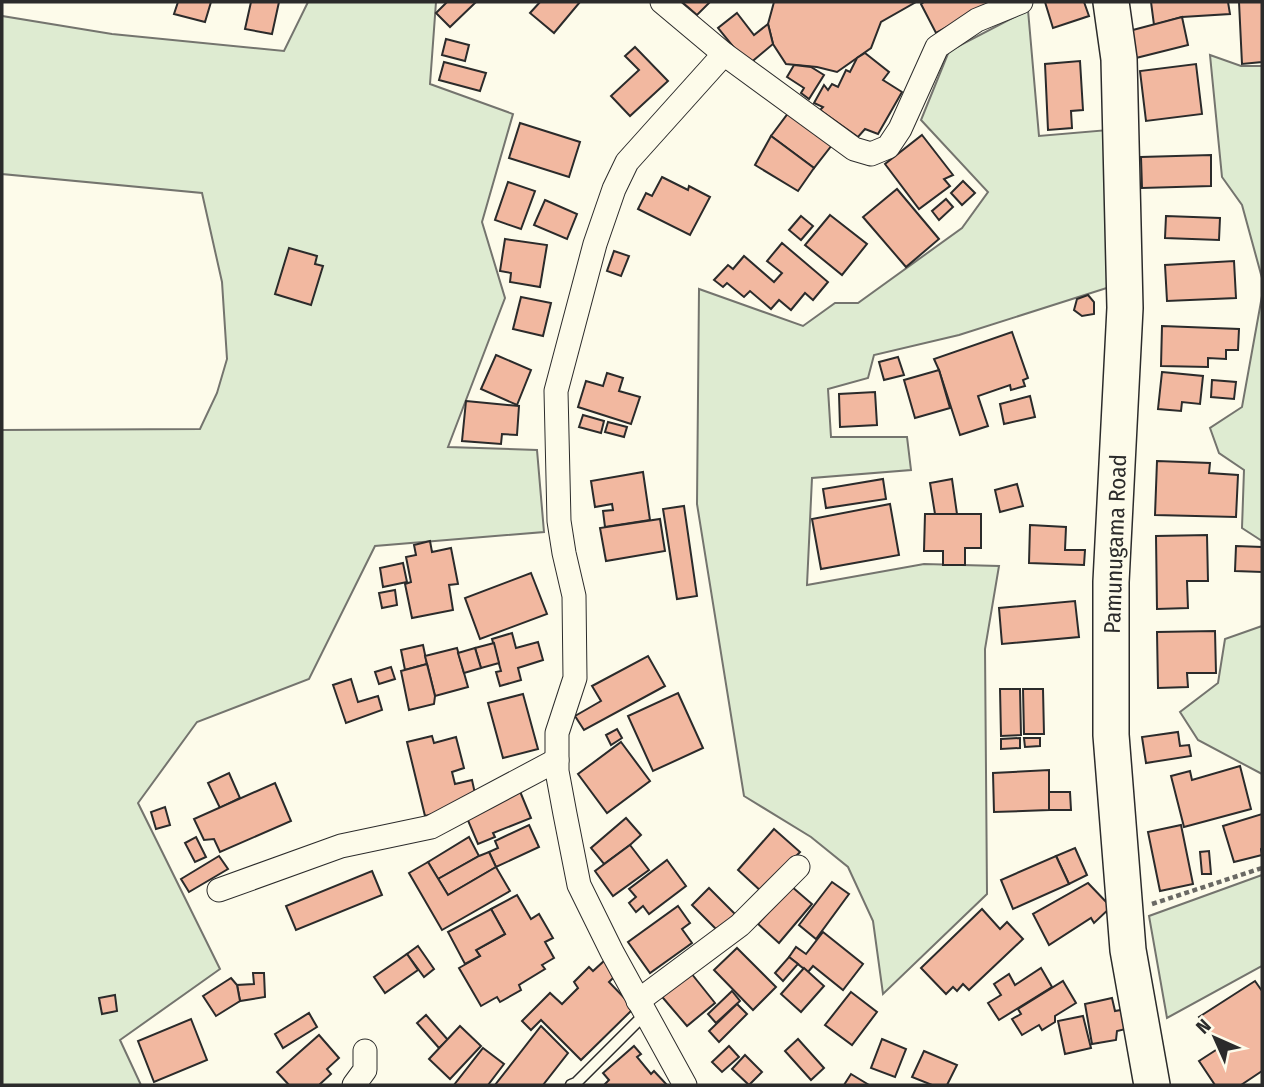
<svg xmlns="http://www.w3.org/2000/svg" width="1264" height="1087" viewBox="0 0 1264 1087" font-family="'Fira Sans Condensed',sans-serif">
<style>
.green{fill:#deebd1;stroke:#74746e;stroke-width:2}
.building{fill:#f2b8a0;stroke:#2b2b2b;stroke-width:2}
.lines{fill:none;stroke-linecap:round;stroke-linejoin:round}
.lane-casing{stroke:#2b2b2b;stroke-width:13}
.street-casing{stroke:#2b2b2b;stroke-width:25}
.primary-casing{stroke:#2b2b2b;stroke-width:38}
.path{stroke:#6a6964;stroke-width:4.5;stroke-dasharray:5 3.5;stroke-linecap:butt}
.lane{stroke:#fdfbea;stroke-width:10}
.street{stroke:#fdfbea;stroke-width:23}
.primary{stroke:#fdfbea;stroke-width:35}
.labels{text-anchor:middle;stroke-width:5;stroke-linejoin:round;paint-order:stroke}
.street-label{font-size:23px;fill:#2b2b2b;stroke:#fdfbea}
</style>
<rect width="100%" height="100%" fill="#fdfbea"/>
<g class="green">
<polygon points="308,2 436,2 430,84 513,114 482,222 505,298 448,447 537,450 544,532 375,546 309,679 197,722 138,803 220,969 120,1040 141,1085 2,1085 2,430 200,429 217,393 227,359 222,282 202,193 2,174 2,16 112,34 284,51"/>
<polygon points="1028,10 1039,136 1108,130 1113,286 959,335 874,355 868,378 828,389 831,437 907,437 911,470 812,478 807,585 924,564 999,566 985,649 987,894 883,994 873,921 848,867 811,837 744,796 697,504 699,289 803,326 835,303 858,303 962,228 988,192 921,120 949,51"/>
<polygon points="1210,55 1241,66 1262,66 1262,278 1242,205 1222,177"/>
<polygon points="1262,296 1262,541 1242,528 1244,470 1219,453 1210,428 1242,407"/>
<polygon points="1262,626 1262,774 1198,740 1180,712 1218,683 1225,639"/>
<polygon points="1262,875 1262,966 1167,1018 1149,916"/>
</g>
<g class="building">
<polygon points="178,2 211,2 205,22 174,14"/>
<polygon points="251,2 279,2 272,34 245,29"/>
<polygon points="447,2 476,2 450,27 436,13"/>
<polygon points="540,2 580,2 554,33 530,13"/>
<polygon points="682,2 710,2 697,15"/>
<polygon points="774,2 916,2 881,22 871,48 837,72 817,67 786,64 773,44 768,24"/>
<polygon points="924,2 994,2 936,33 921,4"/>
<polygon points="1045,2 1084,2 1089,16 1053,28"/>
<polygon points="1151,2 1228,2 1230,14 1182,17 1154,25"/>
<polygon points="1239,2 1262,2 1262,62 1242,64"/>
<polygon points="737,13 754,35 768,24 773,44 748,65 718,28"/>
<polygon points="1182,17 1188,45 1136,58 1129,31"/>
<polygon points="446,39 469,45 465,61 442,55"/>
<polygon points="635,47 668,81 630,116 611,96 639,70 625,56"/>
<polygon points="865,53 889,72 883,80 902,92 878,134 865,129 858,137 820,110 823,107 814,103 824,85 828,90 832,84 838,87 846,70 850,72 857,58"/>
<polygon points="1080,61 1083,110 1071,111 1072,128 1048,130 1045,64"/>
<polygon points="444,62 486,73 480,91 439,80"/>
<polygon points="1196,64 1202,114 1146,121 1140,71"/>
<polygon points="794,65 811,67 824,75 809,99 801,93 804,88 787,77"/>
<polygon points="789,112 832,145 814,168 771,136"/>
<polygon points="520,123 580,142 569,177 509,158"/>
<polygon points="922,135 953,175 944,179 950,186 919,209 885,164"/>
<polygon points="771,136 814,168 798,191 755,165"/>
<polygon points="1211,155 1211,186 1142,188 1141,157"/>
<polygon points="662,177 688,190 689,186 710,197 690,235 638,209 646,193 652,196"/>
<polygon points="963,181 975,193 962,205 951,193"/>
<polygon points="508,182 535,191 521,229 495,220"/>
<polygon points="897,189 939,239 906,267 863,217"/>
<polygon points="946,199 953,207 939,220 932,211"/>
<polygon points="545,200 577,214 567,239 534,225"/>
<polygon points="830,215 867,244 842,275 805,245"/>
<polygon points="801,216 813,226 801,240 789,230"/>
<polygon points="1166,216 1220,218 1219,240 1165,238"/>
<polygon points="505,239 547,245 540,287 510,282 511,273 500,271"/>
<polygon points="782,243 828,282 813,300 805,293 791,310 779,300 771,309 750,291 744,297 727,283 723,287 714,280 728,265 733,269 744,256 774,282 782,273 767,261"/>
<polygon points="289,248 317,256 315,264 323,266 311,305 275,294"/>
<polygon points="614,251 629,256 621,276 607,271"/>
<polygon points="1234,261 1236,298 1167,301 1165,265"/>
<polygon points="1088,295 1094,302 1094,314 1082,316 1074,310 1077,299"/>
<polygon points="521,297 551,303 543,336 513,329"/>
<polygon points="1162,326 1239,329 1238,350 1226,350 1226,359 1208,358 1208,367 1161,366"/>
<polygon points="1012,332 1028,378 1023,380 1025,386 1011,390 1010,385 978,396 988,426 960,435 939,370 934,359"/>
<polygon points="496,355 531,370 517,405 481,389"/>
<polygon points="898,357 904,375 884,380 879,362"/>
<polygon points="939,370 950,408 915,418 904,380"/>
<polygon points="1162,372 1203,376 1200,404 1182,402 1181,411 1158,409"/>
<polygon points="607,373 623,378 619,391 640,397 631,424 578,407 586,381 603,386"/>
<polygon points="1212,380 1236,382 1234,399 1211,397"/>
<polygon points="875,392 877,425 840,427 839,394"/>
<polygon points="1030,396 1035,417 1004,424 1000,404"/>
<polygon points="466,401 519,406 517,435 502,434 501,444 462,441"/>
<polygon points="583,415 604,421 601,433 579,427"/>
<polygon points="608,422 627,427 624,437 605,432"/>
<polygon points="1157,461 1210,463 1209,473 1238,475 1236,517 1155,515"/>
<polygon points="643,472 650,520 605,527 603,511 613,510 612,504 595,507 591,481"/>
<polygon points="883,479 886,499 826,508 823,489"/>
<polygon points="952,479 957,514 935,514 930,483"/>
<polygon points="1017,484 1023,506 1000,512 995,490"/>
<polygon points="890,504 899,555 821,569 812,519"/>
<polygon points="684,506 697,596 677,599 663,509"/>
<polygon points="925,514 981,514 981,548 965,548 965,565 943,565 943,551 924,551"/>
<polygon points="660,519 665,551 606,561 600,528"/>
<polygon points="1030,525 1066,527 1065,550 1085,550 1084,565 1029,563"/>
<polygon points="1207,535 1208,581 1187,581 1188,608 1157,609 1156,536"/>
<polygon points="430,541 432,552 451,548 458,584 449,585 453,610 412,618 405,584 411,582 406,557 416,555 414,545"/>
<polygon points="1236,546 1262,547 1262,572 1235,571"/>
<polygon points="403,563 407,582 383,587 380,568"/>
<polygon points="531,573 547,614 480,639 465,598"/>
<polygon points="395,590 397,605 382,608 379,593"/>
<polygon points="1075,601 1079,637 1002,644 999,608"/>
<polygon points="1215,631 1216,673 1187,673 1188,687 1158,688 1157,632"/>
<polygon points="512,633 516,648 538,642 543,660 518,668 521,680 500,686 496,672 501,671 492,639"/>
<polygon points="494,643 499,663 481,668 475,648"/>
<polygon points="423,645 427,664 405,670 401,650"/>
<polygon points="457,648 468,687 435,696 425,656"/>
<polygon points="475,648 481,668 464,673 458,653"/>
<polygon points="648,656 665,686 584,730 575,716 601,701 592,686"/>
<polygon points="427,664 435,696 434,704 409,710 401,671"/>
<polygon points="391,667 395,679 379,684 375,672"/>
<polygon points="351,679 358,702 378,696 382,710 346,723 333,685"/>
<polygon points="1000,689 1020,689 1021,735 1001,736"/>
<polygon points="1023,689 1043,689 1044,734 1024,734"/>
<polygon points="678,693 703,748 653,771 628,716"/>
<polygon points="523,694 538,749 503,758 488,703"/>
<polygon points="617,729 622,738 611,745 606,735"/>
<polygon points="1178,732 1180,746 1189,745 1191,756 1146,763 1142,737"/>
<polygon points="432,736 434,743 456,737 464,768 452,772 455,784 472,780 476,798 457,808 425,816 407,742"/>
<polygon points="1020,738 1020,748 1001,749 1001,739"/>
<polygon points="1024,738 1040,738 1040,746 1025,747"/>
<polygon points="621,742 650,781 607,813 578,774"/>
<polygon points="1240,766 1251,809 1184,827 1171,776 1190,771 1192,780"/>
<polygon points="1049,770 1049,810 994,812 993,773"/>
<polygon points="229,773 240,798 220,808 208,783"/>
<polygon points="275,783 291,821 220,852 214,839 204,840 194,819"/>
<polygon points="519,789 531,818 493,833 495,837 478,844 464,811"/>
<polygon points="1049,792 1070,792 1071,810 1049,810"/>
<polygon points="165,807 170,825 156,829 151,812"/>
<polygon points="1262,814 1262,848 1261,849 1262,855 1234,862 1223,826"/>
<polygon points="626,818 641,835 630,845 604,864 591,848"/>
<polygon points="529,825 539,847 496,867 489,852 498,848 495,841"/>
<polygon points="1181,825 1193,884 1160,891 1148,832"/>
<polygon points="774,829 800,852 762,892 738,870"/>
<polygon points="196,837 206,857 195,862 185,843"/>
<polygon points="469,837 479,856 438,879 428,862"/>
<polygon points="630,845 649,870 613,896 595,871"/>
<polygon points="1075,848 1087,875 1069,884 1056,856"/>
<polygon points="1209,851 1211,874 1202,874 1200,852"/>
<polygon points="489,852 496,867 448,895 438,879 479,856"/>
<polygon points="219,856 228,869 189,892 181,879"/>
<polygon points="1056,856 1069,884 1013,909 1001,880"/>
<polygon points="667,860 686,886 649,914 643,906 636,912 629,903 636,897 629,889"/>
<polygon points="428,862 448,895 496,867 510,891 442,930 409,873"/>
<polygon points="372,871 382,895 296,930 286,906"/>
<polygon points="832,882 849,894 816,939 799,925"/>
<polygon points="1088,883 1111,907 1094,923 1091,918 1049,945 1033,914"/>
<polygon points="791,886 812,904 779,943 758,924"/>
<polygon points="709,888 735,914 718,931 692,905"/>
<polygon points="517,895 531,919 539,914 553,938 545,942 554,958 542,965 545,969 519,985 521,990 500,1002 497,997 481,1006 459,968 480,956 476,950 505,934 491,909"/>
<polygon points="678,906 690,923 682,929 692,943 650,973 628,942"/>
<polygon points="491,909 505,934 476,950 480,956 465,964 448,932"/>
<polygon points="982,909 1000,929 1007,922 1023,939 969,990 963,984 957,991 953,987 946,994 921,968"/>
<polygon points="823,932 863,964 843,990 813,966 808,972 789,957 796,947 806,954"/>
<polygon points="418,946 434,969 424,977 407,954"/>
<polygon points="737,948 776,987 753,1010 714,970"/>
<polygon points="407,954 418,970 385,993 374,977"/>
<polygon points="789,957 798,964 783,981 775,973"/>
<polygon points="604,961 617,974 609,982 634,1008 581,1060 541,1020 531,1030 522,1021 550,993 562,1004 578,988 574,982 589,967 593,971"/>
<polygon points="687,968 715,1003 687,1026 658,992"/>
<polygon points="804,968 824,986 801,1012 781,994"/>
<polygon points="1041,968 1052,987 999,1020 988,1003 1001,995 994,984 1009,974 1015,985"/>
<polygon points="253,973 264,973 265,997 240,1001 237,985 254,984"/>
<polygon points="231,978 237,985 240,1001 216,1016 203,996"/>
<polygon points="1063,981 1076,1003 1055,1016 1055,1022 1042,1030 1039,1025 1022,1035 1012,1019 1021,1014 1018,1009"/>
<polygon points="1255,981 1262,991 1262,1071 1241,1085 1215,1085 1199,1061 1219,1048 1199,1017"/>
<polygon points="732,991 740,1001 716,1023 708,1014"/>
<polygon points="851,992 877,1012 852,1045 825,1025"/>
<polygon points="115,995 117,1011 102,1014 99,998"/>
<polygon points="1112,998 1115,1011 1126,1009 1130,1028 1117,1031 1116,1040 1092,1044 1085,1004"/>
<polygon points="737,1004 747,1014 719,1042 709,1031"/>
<polygon points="309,1013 317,1027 283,1048 275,1034"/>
<polygon points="426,1015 448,1040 439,1048 417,1023"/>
<polygon points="1083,1016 1091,1048 1065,1054 1058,1021"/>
<polygon points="191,1019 207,1060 154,1082 138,1041"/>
<polygon points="460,1026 481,1046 450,1079 429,1059"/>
<polygon points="541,1026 568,1053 543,1085 495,1085"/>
<polygon points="319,1035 339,1058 327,1069 331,1074 319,1085 289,1085 277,1072"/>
<polygon points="798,1039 824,1068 811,1080 785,1051"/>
<polygon points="882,1039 906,1049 895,1077 871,1068"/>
<polygon points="634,1046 641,1054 637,1057 651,1074 654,1071 667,1085 604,1085 609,1080 603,1073"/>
<polygon points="729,1046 739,1057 722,1072 712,1062"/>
<polygon points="483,1048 504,1064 488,1085 454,1085"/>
<polygon points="924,1051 957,1065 947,1085 932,1085 912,1077"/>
<polygon points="745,1055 762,1072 749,1085 732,1069"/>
<polygon points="851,1074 869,1085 844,1085"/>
</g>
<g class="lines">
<defs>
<polyline id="lane" points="571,1085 576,1083 645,1014"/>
<g id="street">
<polyline points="662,2 724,54 854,149 871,154 888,147 900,129 937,47 977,20 1021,2"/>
<polyline points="219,890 341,846 431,827 557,760"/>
<polyline points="638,1001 740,925 798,867"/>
<polyline points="354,1085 365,1070 365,1051"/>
<polyline points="685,1085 612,952 579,885 565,814 557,771 557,733 575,678 574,596 564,553 559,521 556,391 595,244 614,189 627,162 724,54"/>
</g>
<polyline id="primary" points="1111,2 1119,59 1125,308 1111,582 1111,735 1128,950 1152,1085"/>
</defs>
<use href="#lane" class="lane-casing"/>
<use href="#street" class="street-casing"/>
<use href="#primary" class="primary-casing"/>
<polyline class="path" points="1152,904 1262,868"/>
<use href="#lane" class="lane"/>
<use href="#street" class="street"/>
<use href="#primary" class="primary"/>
</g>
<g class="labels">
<g class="street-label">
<text transform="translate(1115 544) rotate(-88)" y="8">Pamunugama Road</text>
</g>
</g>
<rect width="1264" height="1087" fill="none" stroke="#2b2b2b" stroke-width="7"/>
<g transform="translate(1215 1038) rotate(315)" stroke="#fdfbea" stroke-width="5" paint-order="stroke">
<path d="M0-5L12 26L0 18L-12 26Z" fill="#2b2b2b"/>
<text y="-10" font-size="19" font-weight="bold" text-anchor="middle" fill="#2b2b2b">N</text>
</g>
</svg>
